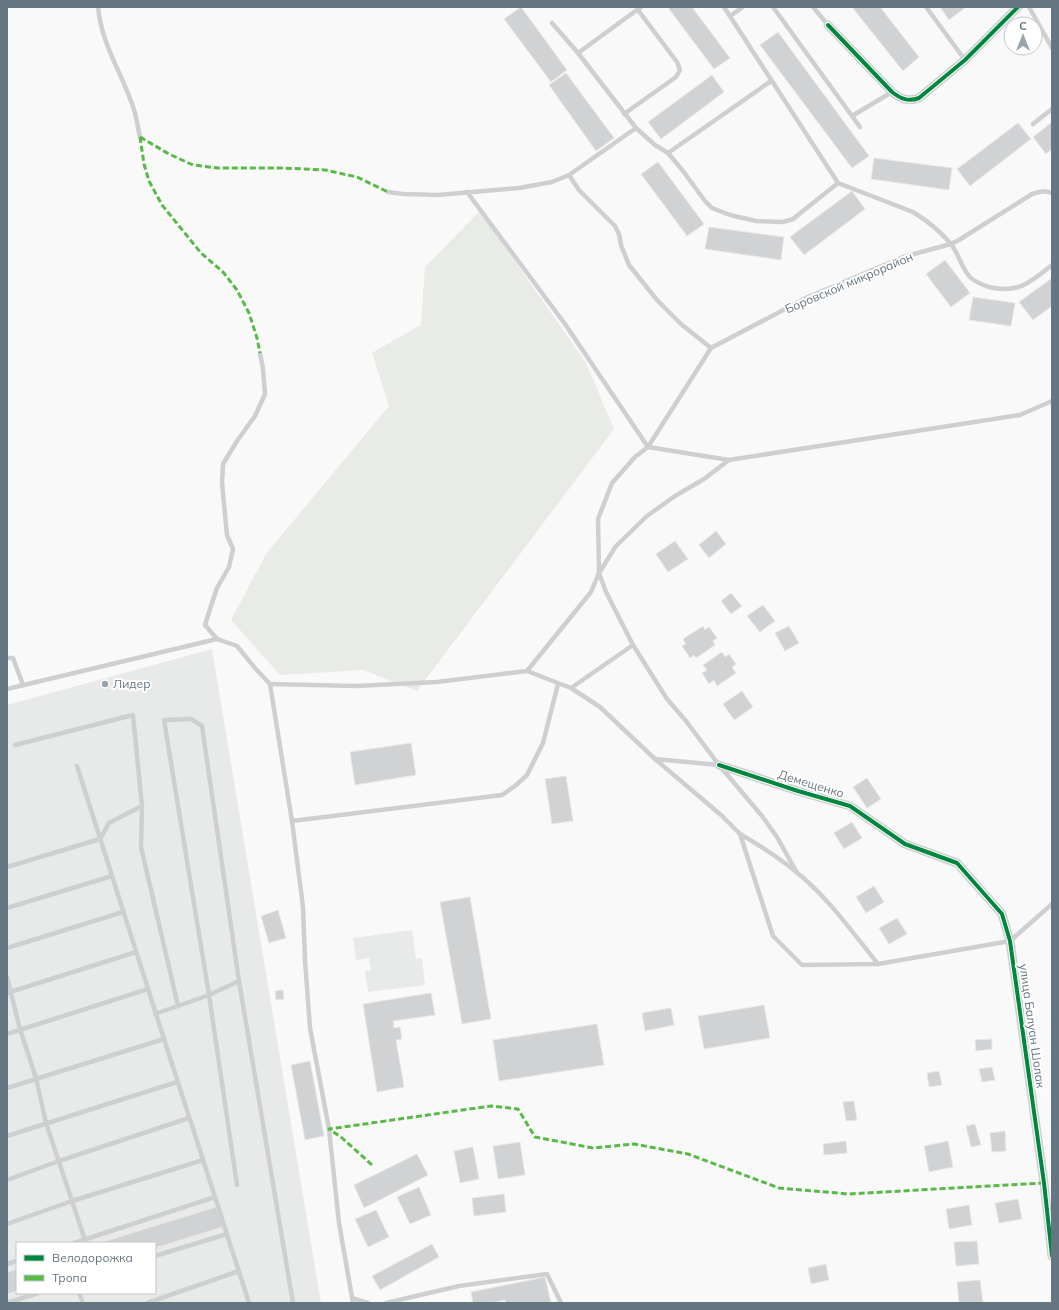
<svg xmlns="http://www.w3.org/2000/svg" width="1059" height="1310" viewBox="0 0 1059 1310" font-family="Mulish,sans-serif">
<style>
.built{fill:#e8e9e9;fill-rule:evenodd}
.green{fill:#e8ebe6}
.building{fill:#d0d2d3;stroke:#e8e8e8}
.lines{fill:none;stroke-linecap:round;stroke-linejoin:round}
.lane{stroke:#cecfd0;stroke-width:4.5}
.street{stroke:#cecfd0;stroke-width:9}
.quiet{stroke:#58b947;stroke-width:3;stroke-dasharray:6 3;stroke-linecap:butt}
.cycleway-casing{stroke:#fff;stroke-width:6}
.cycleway{stroke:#00873e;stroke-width:4}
.poi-dot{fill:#99a4ac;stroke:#fff;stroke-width:1.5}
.labels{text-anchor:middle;stroke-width:4;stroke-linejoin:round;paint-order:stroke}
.street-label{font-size:12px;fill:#657683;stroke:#fff}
.poi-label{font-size:12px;fill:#657683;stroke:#fff;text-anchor:start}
</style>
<rect width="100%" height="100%" fill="#f9f9f9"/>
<g class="built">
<path d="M212,649L321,1303H7V705ZM17,1243H155V1293H17Z"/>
<polygon points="412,930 416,959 422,958 425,985 368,992 365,971 371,970 369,958 356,960 353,938"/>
</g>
<polygon class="green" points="480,211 586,363 614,429 417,691 363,670 280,675 231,620 266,554 389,406 372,353 421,325 425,267"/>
<g class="building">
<polygon points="521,7 567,70 551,82 504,19"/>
<polygon points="671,7 692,7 730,58 714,69 669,9"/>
<polygon points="852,7 880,7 919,57 903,71"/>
<polygon points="940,7 966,7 949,20"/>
<polygon points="778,32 869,156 852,168 760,45"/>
<polygon points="566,73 614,138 596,151 549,85"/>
<polygon points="712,75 724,92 661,139 648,122"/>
<polygon points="1052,122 1052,149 1046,154 1033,137"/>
<polygon points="1018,123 1031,139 970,186 957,169"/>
<polygon points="874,158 952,168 949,190 871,179"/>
<polygon points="658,162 704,224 687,236 641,174"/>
<polygon points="852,191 865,209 804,255 790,237"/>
<polygon points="709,227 784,237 781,260 705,249"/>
<polygon points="945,260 970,293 951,307 926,274"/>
<polygon points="1052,278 1052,306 1033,320 1019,302"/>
<polygon points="973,297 1015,303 1011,326 969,320"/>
<polygon points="716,531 726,544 709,558 699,545"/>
<polygon points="675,541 688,559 668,572 656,554"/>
<polygon points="731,593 742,606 731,614 721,601"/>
<polygon points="763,605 775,621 760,632 747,616"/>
<polygon points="703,626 705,630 709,627 717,638 713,641 715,645 696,658 694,655 690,658 682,646 686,644 683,639"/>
<polygon points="789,626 799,643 785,651 775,633"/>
<polygon points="722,652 725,657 729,654 736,664 732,667 736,673 717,686 714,680 709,684 702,673 707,670 703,665"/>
<polygon points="742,691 753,707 734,720 723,704"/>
<polygon points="411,743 416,775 355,785 350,752"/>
<polygon points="566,776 573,821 552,824 545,779"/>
<polygon points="867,778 881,799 867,808 853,787"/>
<polygon points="852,822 862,838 844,849 834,833"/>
<polygon points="874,886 884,902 866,913 856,897"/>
<polygon points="470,897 491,1019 462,1024 440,902"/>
<polygon points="278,910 286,938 269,943 261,916"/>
<polygon points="897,918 907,934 889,944 879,928"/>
<polygon points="283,990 284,999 276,1000 275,991"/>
<polygon points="431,993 435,1015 393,1021 394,1028 400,1027 402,1039 396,1040 404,1087 377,1092 363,1004"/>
<polygon points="764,1005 770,1038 704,1049 698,1016"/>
<polygon points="671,1008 674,1025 645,1031 642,1013"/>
<polygon points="597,1024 604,1065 499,1081 493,1040"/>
<polygon points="992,1039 992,1049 976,1051 975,1040"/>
<polygon points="310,1061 324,1136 305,1140 291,1065"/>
<polygon points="992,1067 995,1080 982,1082 979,1069"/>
<polygon points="939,1071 942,1085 929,1087 927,1073"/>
<polygon points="854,1101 857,1120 846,1121 843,1102"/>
<polygon points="975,1124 981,1145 971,1147 966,1126"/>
<polygon points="1005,1131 1006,1151 992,1152 990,1133"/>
<polygon points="846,1141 847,1153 824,1155 823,1144"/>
<polygon points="948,1141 953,1167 929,1172 924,1146"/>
<polygon points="520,1142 525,1175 498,1179 493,1146"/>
<polygon points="473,1147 479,1179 460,1183 454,1151"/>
<polygon points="417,1154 428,1175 364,1208 354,1185"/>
<polygon points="419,1187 431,1215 410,1224 397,1197"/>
<polygon points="504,1194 506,1212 474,1216 472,1198"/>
<polygon points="1018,1199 1022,1219 999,1223 995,1203"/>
<polygon points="969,1205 972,1225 949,1229 946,1209"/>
<polygon points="216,1207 223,1227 155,1248 155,1243 99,1243"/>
<polygon points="376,1210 389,1237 368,1247 355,1219"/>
<polygon points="977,1241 979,1264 956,1266 954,1242"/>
<polygon points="432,1244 439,1257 380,1290 372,1276"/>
<polygon points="826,1264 829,1280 811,1284 808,1268"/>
<polygon points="17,1269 17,1291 7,1294 7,1272"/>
<polygon points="545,1277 551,1303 506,1303 505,1300 490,1303 473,1303 471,1292"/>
<polygon points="980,1280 983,1303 959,1303 957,1282"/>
</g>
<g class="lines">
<g class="lane">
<path d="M98,7C102,48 124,75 135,113C137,121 138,129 140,137"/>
<polyline points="641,7 578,53 636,128 655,145 668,153 683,171 705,201 712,208 730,215 756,221 783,222 793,219 838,183"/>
<path d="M724,7L838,183L913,212C926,220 940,231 950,243C959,253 961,268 970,277C975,282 983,285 989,287C1018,294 1031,282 1052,265"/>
<polyline points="773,7 860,127"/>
<polyline points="813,7 828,25"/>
<polyline points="926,7 965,60"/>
<polyline points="1029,7 1052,48"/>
<polyline points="730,16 743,7"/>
<polyline points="552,23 578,53"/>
<polyline points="624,114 676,77 680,70 677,62 638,10"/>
<polyline points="852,116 892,92"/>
<polyline points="1033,124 1052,109"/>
<polyline points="668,153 771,81"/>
<polyline points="569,175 579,190 615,226 619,234 621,245 629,265 657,300 681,324 711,348"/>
<polyline points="388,192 403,194 438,195 519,188 552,182 569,175 636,128"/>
<polyline points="467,192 565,324 648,447 729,460 1020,415 1052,401"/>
<path d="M711,348L808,297L903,257L951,244L959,240L1032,194C1039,192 1045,190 1052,193"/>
<polyline points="260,353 263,369 265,394 255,416 237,441 223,464 222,483 227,535 233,549 229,567 217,588 209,612 205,625 217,639 237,646 255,668 270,684 292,821 303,907 305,960 310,1028 329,1129 339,1223 353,1303"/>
<polyline points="729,460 704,479 675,496 647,516 616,546 599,573 606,592 633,645 667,699 686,721 719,765 762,816 777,837 796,871"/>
<polyline points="7,658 13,658 23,685"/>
<polyline points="527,671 571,688 600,707 655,759 721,815 740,834 773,936 802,965 878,964 1010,941 1052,904"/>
<polyline points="270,684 356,686 437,682 527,671 591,592 599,573 598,519 612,483 635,457 648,447 711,348"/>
<polyline points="571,688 633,645"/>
<polyline points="7,689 217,639"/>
<polyline points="655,759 719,765"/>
<polyline points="142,806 141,847 178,1006"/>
<polyline points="292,821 502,795 515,786 527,775 543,743 558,684"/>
<path d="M740,834C759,845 778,857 795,871C828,897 852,932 878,964"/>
<polyline points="7,867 100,839 109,823 142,806 133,715 15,745"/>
<polyline points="7,908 112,876"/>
<polyline points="7,948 123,912"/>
<polyline points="7,977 20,1029 36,1078 46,1123 85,1240"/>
<polyline points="239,981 209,995 164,720 191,719 202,726 239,981 293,1303"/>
<polyline points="7,993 136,952"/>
<polyline points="155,1014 209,995 237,1185"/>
<polyline points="7,1034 148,989"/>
<polyline points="7,1088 164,1039 77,766"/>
<polyline points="7,1136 177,1082"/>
<polyline points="7,1180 59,1161 189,1118"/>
<polyline points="215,1197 249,1303"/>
<polyline points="7,1224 72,1201 203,1160"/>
<polyline points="74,1243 215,1197 164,1039"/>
<polyline points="155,1256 227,1234"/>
<polyline points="7,1264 17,1261"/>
<polyline points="79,1293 83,1303"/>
<polyline points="352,1298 368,1303"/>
<polyline points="7,1303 38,1293"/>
<polyline points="147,1303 239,1271"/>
<polyline points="386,1303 459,1286 547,1274 561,1303"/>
</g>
<g class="street">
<path d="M828,25L892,92C901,99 908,102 919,98L965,60L1018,7"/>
<polyline points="719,765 798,791 850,806 905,844 957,863 1002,914 1010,941 1044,1183 1052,1256"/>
</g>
<g class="quiet">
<polyline points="140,137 169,154 193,165 218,168 283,168 325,170 357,177 388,192"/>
<polyline points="140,137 144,164 149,181 162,205 201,253 223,272 237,290 249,313 257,338 260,353"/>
<polyline points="372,1165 341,1137 329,1129 491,1106 518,1109 535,1137 593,1148 634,1144 688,1154 779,1188 848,1194 1044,1183"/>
</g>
<defs>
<g id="cycleway">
<path d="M828,25L892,92C901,99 908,102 919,98L965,60L1018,7"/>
<polyline points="719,765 798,791 850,806 905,844 957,863 1002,914 1010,941 1044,1183 1052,1256"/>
</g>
</defs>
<use href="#cycleway" class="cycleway-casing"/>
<use href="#cycleway" class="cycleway"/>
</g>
<circle class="poi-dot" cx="105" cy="684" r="4"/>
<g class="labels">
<g class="street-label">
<text transform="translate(849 283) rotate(-23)" y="4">Боровской микрорайон</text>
<text transform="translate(811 784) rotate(17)" y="4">Демещенко</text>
<text transform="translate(1032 1026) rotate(82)" y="4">улица Балуан Шолак</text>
</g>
<g class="poi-label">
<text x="113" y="688">Лидер</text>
</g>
</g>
<rect width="1059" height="1310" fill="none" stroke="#657683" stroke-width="16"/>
<rect x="16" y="1242" width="140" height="52" fill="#ffffff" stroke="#c1c8cd"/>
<rect x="24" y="1255" width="20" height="6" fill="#00873e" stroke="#c1c8cd"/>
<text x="52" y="1262" font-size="12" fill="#657683">Велодорожка</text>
<rect x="24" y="1275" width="20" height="6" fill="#58b947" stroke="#c1c8cd"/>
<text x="52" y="1282" font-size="12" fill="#657683">Тропа</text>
<g transform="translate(1023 36)"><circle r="19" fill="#ffffff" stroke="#c1c8cd"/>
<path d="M0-3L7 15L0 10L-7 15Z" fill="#99a4ac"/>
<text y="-6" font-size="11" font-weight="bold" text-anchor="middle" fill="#657683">С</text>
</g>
</svg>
